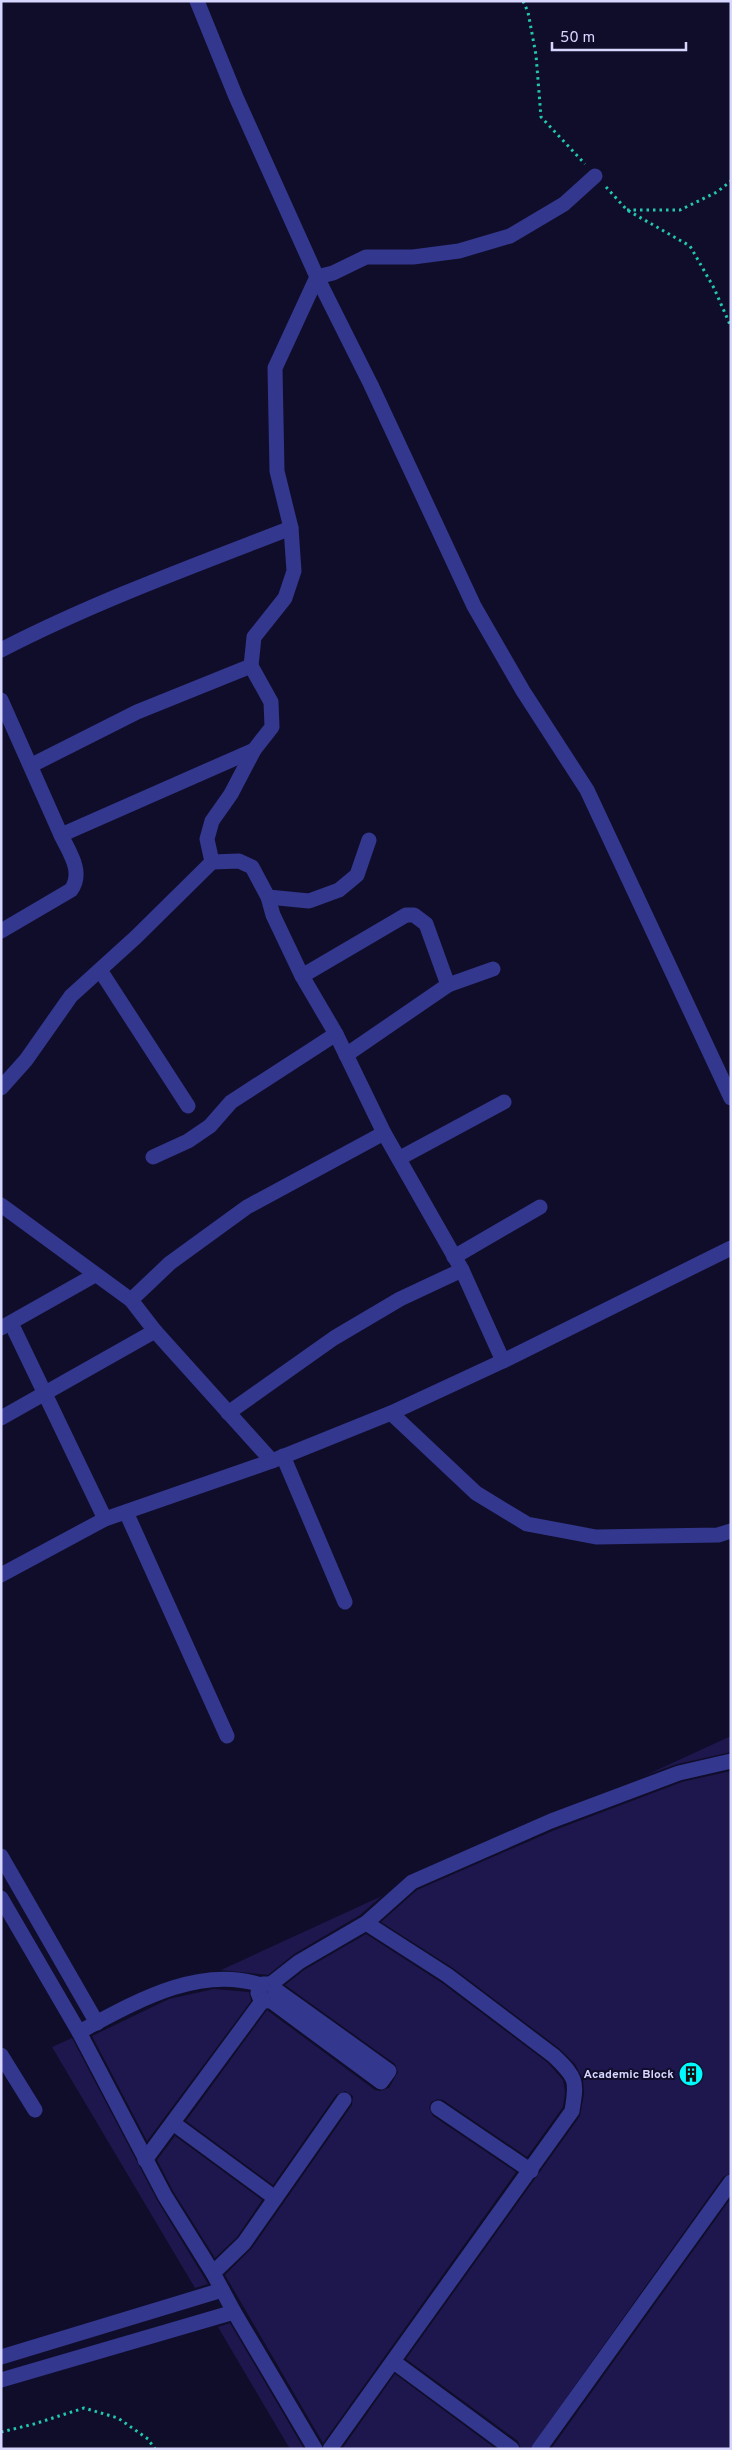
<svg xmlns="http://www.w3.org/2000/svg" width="732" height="2450" viewBox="0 0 732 2450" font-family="Overpass,sans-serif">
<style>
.building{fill:#1e174d}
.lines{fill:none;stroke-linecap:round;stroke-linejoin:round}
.path{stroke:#22c7b0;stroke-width:3;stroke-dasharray:2.5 4;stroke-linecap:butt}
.minor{stroke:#33378e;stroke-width:15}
.labels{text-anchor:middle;stroke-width:4;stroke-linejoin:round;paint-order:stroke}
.poi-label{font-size:12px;font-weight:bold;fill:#d7d6ff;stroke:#100d2a;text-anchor:end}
</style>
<rect width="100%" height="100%" fill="#100d2a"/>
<g class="building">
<polygon points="731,1736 731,1752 677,1764 644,1776"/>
<polygon points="731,1771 731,2173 723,2177 530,2449 521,2449 518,2441 406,2359 580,2116 584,2094 583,2079 575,2064 560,2049 453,1968 381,1922 417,1890 555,1830 682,1782"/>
<polygon points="382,1896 360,1915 294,1954 268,1975 221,1970"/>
<polygon points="366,1934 442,1983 548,2063 563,2080 565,2092 563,2107 527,2157 443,2100 438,2099 431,2102 429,2108 433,2116 516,2172 323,2443 225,2275 252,2248 352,2105 353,2096 345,2091 336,2095 273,2185 186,2121 267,2010 375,2090 380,2091 389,2088 398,2072 395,2064 285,1985 304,1970"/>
<polygon points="214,1989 249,1992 251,2001 147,2141 92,2036 169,1999"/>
<polygon points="72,2038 157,2200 208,2284 195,2288 52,2047"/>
<polygon points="175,2136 262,2200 237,2237 215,2258 173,2191 157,2160"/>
<polygon points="731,2198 731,2449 551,2449"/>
<polygon points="230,2323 304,2449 290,2449 218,2327"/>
<polygon points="395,2374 496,2449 342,2449"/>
</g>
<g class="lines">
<g class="path">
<polyline points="523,1 528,12 536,55 541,117 585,164"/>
<polyline points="606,187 627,210 690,246 714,288 731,327"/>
<polyline points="627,210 680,210 717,192 731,181"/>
<polyline points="1,2432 34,2424 84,2408 118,2418 148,2439 155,2449"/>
</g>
<g class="minor">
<polyline points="595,176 564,204 510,236 459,251 413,257 366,257 333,273 317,277 371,385 474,606 523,691 587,790 731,1098"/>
<path d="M1,650C94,602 193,566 291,528"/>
<polyline points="1,700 61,835 254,750"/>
<polyline points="32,765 137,712 251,666"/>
<polyline points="212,862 239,861 252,867 268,897 273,915 302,976 336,1034 384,1133 462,1270 503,1361"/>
<polyline points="268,897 309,901 339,890 357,875 369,840"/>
<path d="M1,931L71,890C84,872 69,852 61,835"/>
<polyline points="100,970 188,1106"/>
<polyline points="302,976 406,915 414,915 426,924 448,985"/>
<polyline points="346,1055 448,985 493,969"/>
<polyline points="1,1088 26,1060 71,996 136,937 212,862 207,839 212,821 231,794 254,750 272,727 271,702 251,666 254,637 285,598 294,571 291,528 277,471 275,368 317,277 236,97 197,1"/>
<polyline points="153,1157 188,1141 210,1126 231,1102 336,1034"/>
<polyline points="400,1158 504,1102"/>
<polyline points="1,1205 131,1300 155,1331 272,1461"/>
<polyline points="454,1257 540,1207"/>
<polyline points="131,1300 170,1263 247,1207 384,1133"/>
<polyline points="11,1323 105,1519"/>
<polyline points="1,1328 95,1275"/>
<polyline points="228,1413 334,1338 400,1299 462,1270"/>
<polyline points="391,1413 476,1493 527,1524 596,1537 718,1535 731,1531"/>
<polyline points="1,1418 155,1331"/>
<polyline points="283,1456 345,1602"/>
<polyline points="126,1512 227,1736"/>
<polyline points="1,1575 105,1519 272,1461 391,1413 503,1361 731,1248"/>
<polyline points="1,1856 97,2023"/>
<polyline points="1,1898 79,2032 165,2196 213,2273 234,2312 315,2449"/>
<polyline points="271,1984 299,1962 366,1923 412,1882 551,1821 679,1773 731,1761"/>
<polyline points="270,2000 381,2082 389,2071 276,1990 271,1984 263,1984 258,1993 260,1998 268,2001 275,1996 276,1990"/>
<path d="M79,2032C132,2004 198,1964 261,1985"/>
<polyline points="1,2055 35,2110"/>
<polyline points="438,2108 531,2171"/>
<polyline points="173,2123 275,2198"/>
<polyline points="145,2160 263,2000"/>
<polyline points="213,2273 244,2243 344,2100"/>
<polyline points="1,2357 222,2290"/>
<polyline points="394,2362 512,2449"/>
<polyline points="1,2380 234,2312"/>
<path d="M330,2449L572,2111C577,2081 577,2078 554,2056L447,1975L366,1923"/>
<polyline points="539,2449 731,2182"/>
</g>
</g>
<defs>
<symbol id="building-disc" viewBox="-11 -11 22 22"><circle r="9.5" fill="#02faff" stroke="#100d2a"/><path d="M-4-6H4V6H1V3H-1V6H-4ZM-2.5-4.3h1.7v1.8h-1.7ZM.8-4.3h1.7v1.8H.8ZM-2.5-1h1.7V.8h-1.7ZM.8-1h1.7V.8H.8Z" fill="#111"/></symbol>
</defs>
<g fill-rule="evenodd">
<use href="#building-disc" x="677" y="2060" width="28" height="28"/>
</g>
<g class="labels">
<g class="poi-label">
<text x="674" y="2078">Academic Block</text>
</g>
</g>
<rect width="732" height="2450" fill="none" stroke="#d7d6ff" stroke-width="5"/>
<path d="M552 42v8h134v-8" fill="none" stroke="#d7d6ff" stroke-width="2.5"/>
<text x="560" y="42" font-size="15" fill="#d7d6ff" stroke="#100d2a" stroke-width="4" paint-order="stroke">50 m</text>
</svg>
